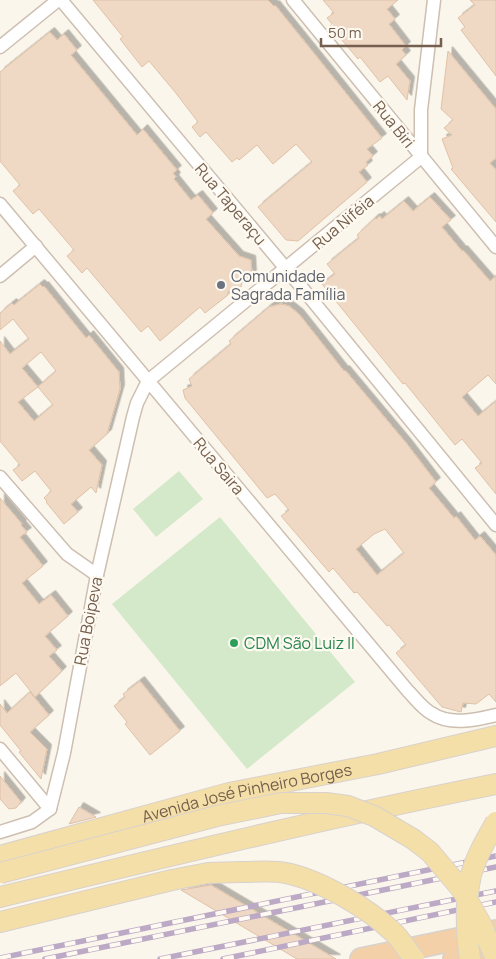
<svg xmlns="http://www.w3.org/2000/svg" width="496" height="959" viewBox="0 0 496 959" font-family="Manrope,sans-serif">
<style>
.green{fill:#d3e9c9}
.building{fill:#efd9c4;stroke:#e0c1a5;fill-rule:evenodd;filter:url(#shadow)}
.lines{fill:none;stroke-linecap:round;stroke-linejoin:round}
.minor-casing{stroke:#cdbfb1;stroke-width:15}
.primary-casing{stroke:#d8d2ce;stroke-width:22}
.trunk-casing{stroke:#d8d2ce;stroke-width:24}
.minor{stroke:#fff;stroke-width:12}
.primary{stroke:#f5dfa8;stroke-width:20}
.trunk{stroke:#f3d0a7;stroke-width:21}
.rail-casing{stroke:#bba9c5;stroke-width:5.5}
.rail{stroke:#fefaf1;stroke-width:4;stroke-dasharray:11;stroke-linecap:butt}
.primary-bridge-casing{stroke:#d8d2ce;stroke-width:22;stroke-linecap:butt}
.primary-bridge{stroke:#f5dfa8;stroke-width:20}
.worship-dot{fill:#6b7280;stroke:#fefaf1;stroke-width:2}
.leisure-dot{fill:#2e9e5b;stroke:#fefaf1;stroke-width:2}
.labels{text-anchor:middle;stroke-width:4.5;stroke-linejoin:round;paint-order:stroke}
.street-label{font-size:16px;fill:#75604f;stroke:#fefaf1}
.worship-label{font-size:16px;fill:#5b616d;stroke:#fefaf1;text-anchor:start}
.leisure-label{font-size:16px;fill:#27864d;stroke:#fefaf1;text-anchor:start}
</style>
<defs>
<filter id="shadow"><feDropShadow dx="4.5" dy="-4.5" stdDeviation="0" flood-color="#0004"/></filter>
</defs>
<rect width="100%" height="100%" fill="#fbf6eb"/>
<g class="green">
<polygon points="179,471 203,499 156,537 133,509"/>
<polygon points="220,517 355,682 247,769 112,604"/>
</g>
<g class="building">
<polygon points="93,0 268,0 274,6 275,5 317,57 382,138 367,149 373,156 366,162 368,165 359,172 367,182 298,241 286,240 258,207 312,162 296,144 273,164 257,145 239,160 237,158 232,162 206,132 200,137 192,127 198,122 175,92 149,61 142,67 120,39 123,37"/>
<polygon points="323,0 398,0 387,9 395,19 389,24 406,46 402,50 406,55 396,64 410,81 407,100 388,76 380,82 360,57 358,59 330,26 332,24 327,18 334,13"/>
<polygon points="470,0 496,0 496,76 461,30 465,27 458,18 475,5"/>
<polygon points="50,32 57,40 64,34 77,50 71,55 137,135 143,129 177,170 173,173 176,177 174,179 191,200 198,195 213,213 206,219 239,256 251,260 252,275 242,281 241,287 235,286 234,293 228,291 228,295 205,313 200,307 160,341 148,326 141,332 87,268 82,273 67,256 74,250 39,209 33,214 13,191 20,185 0,161 0,72"/>
<polygon points="448,51 496,109 496,158 490,163 496,170 496,222 451,169 453,168 442,139 452,135 444,128 453,120 441,109"/>
<polygon points="430,197 451,220 442,227 462,251 463,250 490,281 496,276 496,384 488,375 462,397 478,416 496,401 496,494 475,468 482,463 462,439 455,445 405,383 403,384 322,284 335,274 327,264 359,238 357,235 375,218 376,219 380,216 382,219 404,201 413,211"/>
<path d="M40,284L43,287L44,286L86,338L89,335L119,372L120,389L107,434L89,450L102,465L96,493L91,487L71,504L78,512L64,524L46,502L47,501L44,498L51,491L35,471L22,481L13,470L20,465L0,441V341L10,354L29,339L13,319L0,330V313L12,303L14,305ZM41,352L56,371L38,387L22,368ZM38,387L53,405L34,421L18,402Z"/>
<path d="M281,304L289,306L299,314L344,371L345,370L407,444L436,482L429,488L454,518L456,516L475,540L480,536L496,555V702L489,694L476,704L463,703L461,712L442,707L396,653L406,645L389,625L387,626L357,592L354,593L333,568L329,572L281,516L289,510L275,494L267,498L185,398L183,390L192,386L189,379L231,344L229,341L269,307ZM385,529L404,553L377,575L356,549L374,534Z"/>
<polygon points="0,498 22,524 21,525 27,532 20,537 43,566 22,583 39,604 51,595 68,616 45,636 57,650 49,656 62,671 35,697 16,673 0,686"/>
<polygon points="140,681 180,731 150,755 125,724 127,722 114,706 125,697 123,694"/>
<polygon points="30,692 49,715 30,732 47,749 41,779 19,752 21,751 0,725 0,704 7,713"/>
<polygon points="0,776 21,802 16,808 9,809 0,799"/>
<polygon points="79,807 96,817 69,824"/>
<polygon points="211,885 336,959 297,959 181,890"/>
</g>
<g class="lines">
<defs>
<g id="minor">
<polyline points="61,0 303,289 496,525"/>
<polyline points="293,0 496,247"/>
<polyline points="0,47 58,0"/>
<path d="M0,204L408,691C415,698 422,708 431,713C450,726 475,720 496,715"/>
<polyline points="0,276 36,246"/>
<polyline points="0,477 67,554 97,575"/>
<polyline points="0,749 50,809"/>
<polyline points="0,832 32,822 50,809 64,753 97,575 133,417 137,403 148,381 421,157 421,110 434,0"/>
</g>
<g id="primary">
<path id="s1" d="M0,856L229,793L378,764L496,736"/>
<path d="M0,897C165,857 330,817 496,784"/>
<polyline points="0,922 172,880 208,873 240,872"/>
</g>
<g id="trunk">
<polyline points="361,959 496,931"/>
<polyline points="454,959 496,950"/>
</g>
</defs>
<use href="#minor" class="minor-casing"/>
<use href="#primary" class="primary-casing"/>
<use href="#trunk" class="trunk-casing"/>
<use href="#minor" class="minor"/>
<use href="#primary" class="primary"/>
<use href="#trunk" class="trunk"/>
<defs>
<g id="rail">
<polyline points="0,958 496,856"/>
<polyline points="45,959 496,867"/>
<polyline points="160,959 496,891"/>
<polyline points="223,959 496,902"/>
</g>
</defs>
<use href="#rail" class="rail-casing"/>
<use href="#rail" class="rail"/>
<defs>
<g id="primary-bridge">
<path d="M240,872C255,872 272,870 286,873C320,880 368,908 393,932C401,939 407,950 414,959"/>
<polyline points="0,873 217,816 281,803 326,803 348,806 374,816 413,839 430,852 462,890 481,924 496,959"/>
<path d="M470,959C466,931 465,902 471,875C476,856 487,838 496,822"/>
</g>
</defs>
<use href="#primary-bridge" class="primary-bridge-casing"/>
<use href="#primary-bridge" class="primary-bridge"/>
</g>
<circle class="worship-dot" cx="221" cy="285" r="5"/>
<circle class="leisure-dot" cx="234" cy="643" r="5"/>
<g class="labels">
<g class="street-label">
<text transform="translate(394 124) rotate(51)" y="6">Rua Biri</text>
<text transform="translate(231 204) rotate(50)" y="6">Rua Taperaçu</text>
<text transform="translate(343 222) rotate(-40)" y="6">Rua Niféia</text>
<text transform="translate(219 466) rotate(50)" y="6">Rua Saira</text>
<text transform="translate(88 621) rotate(-79)" y="6">Rua Boipeva</text>
<text dy="6" stroke="none"><textPath href="#s1" startOffset="255">Avenida José Pinheiro Borges</textPath></text>
</g>
<g class="worship-label">
<text x="231" y="282">Comunidade<tspan x="231" dy="18">Sagrada Família</tspan></text>
</g>
<g class="leisure-label">
<text x="244" y="649">CDM São Luiz II</text>
</g>
</g>
<path d="M321 38v8h120v-8" fill="none" stroke="#75604f" stroke-width="2.5"/>
<text x="328" y="38" font-size="15" fill="#75604f" stroke="#fefaf1" stroke-width="4" paint-order="stroke">50 m</text>
</svg>
